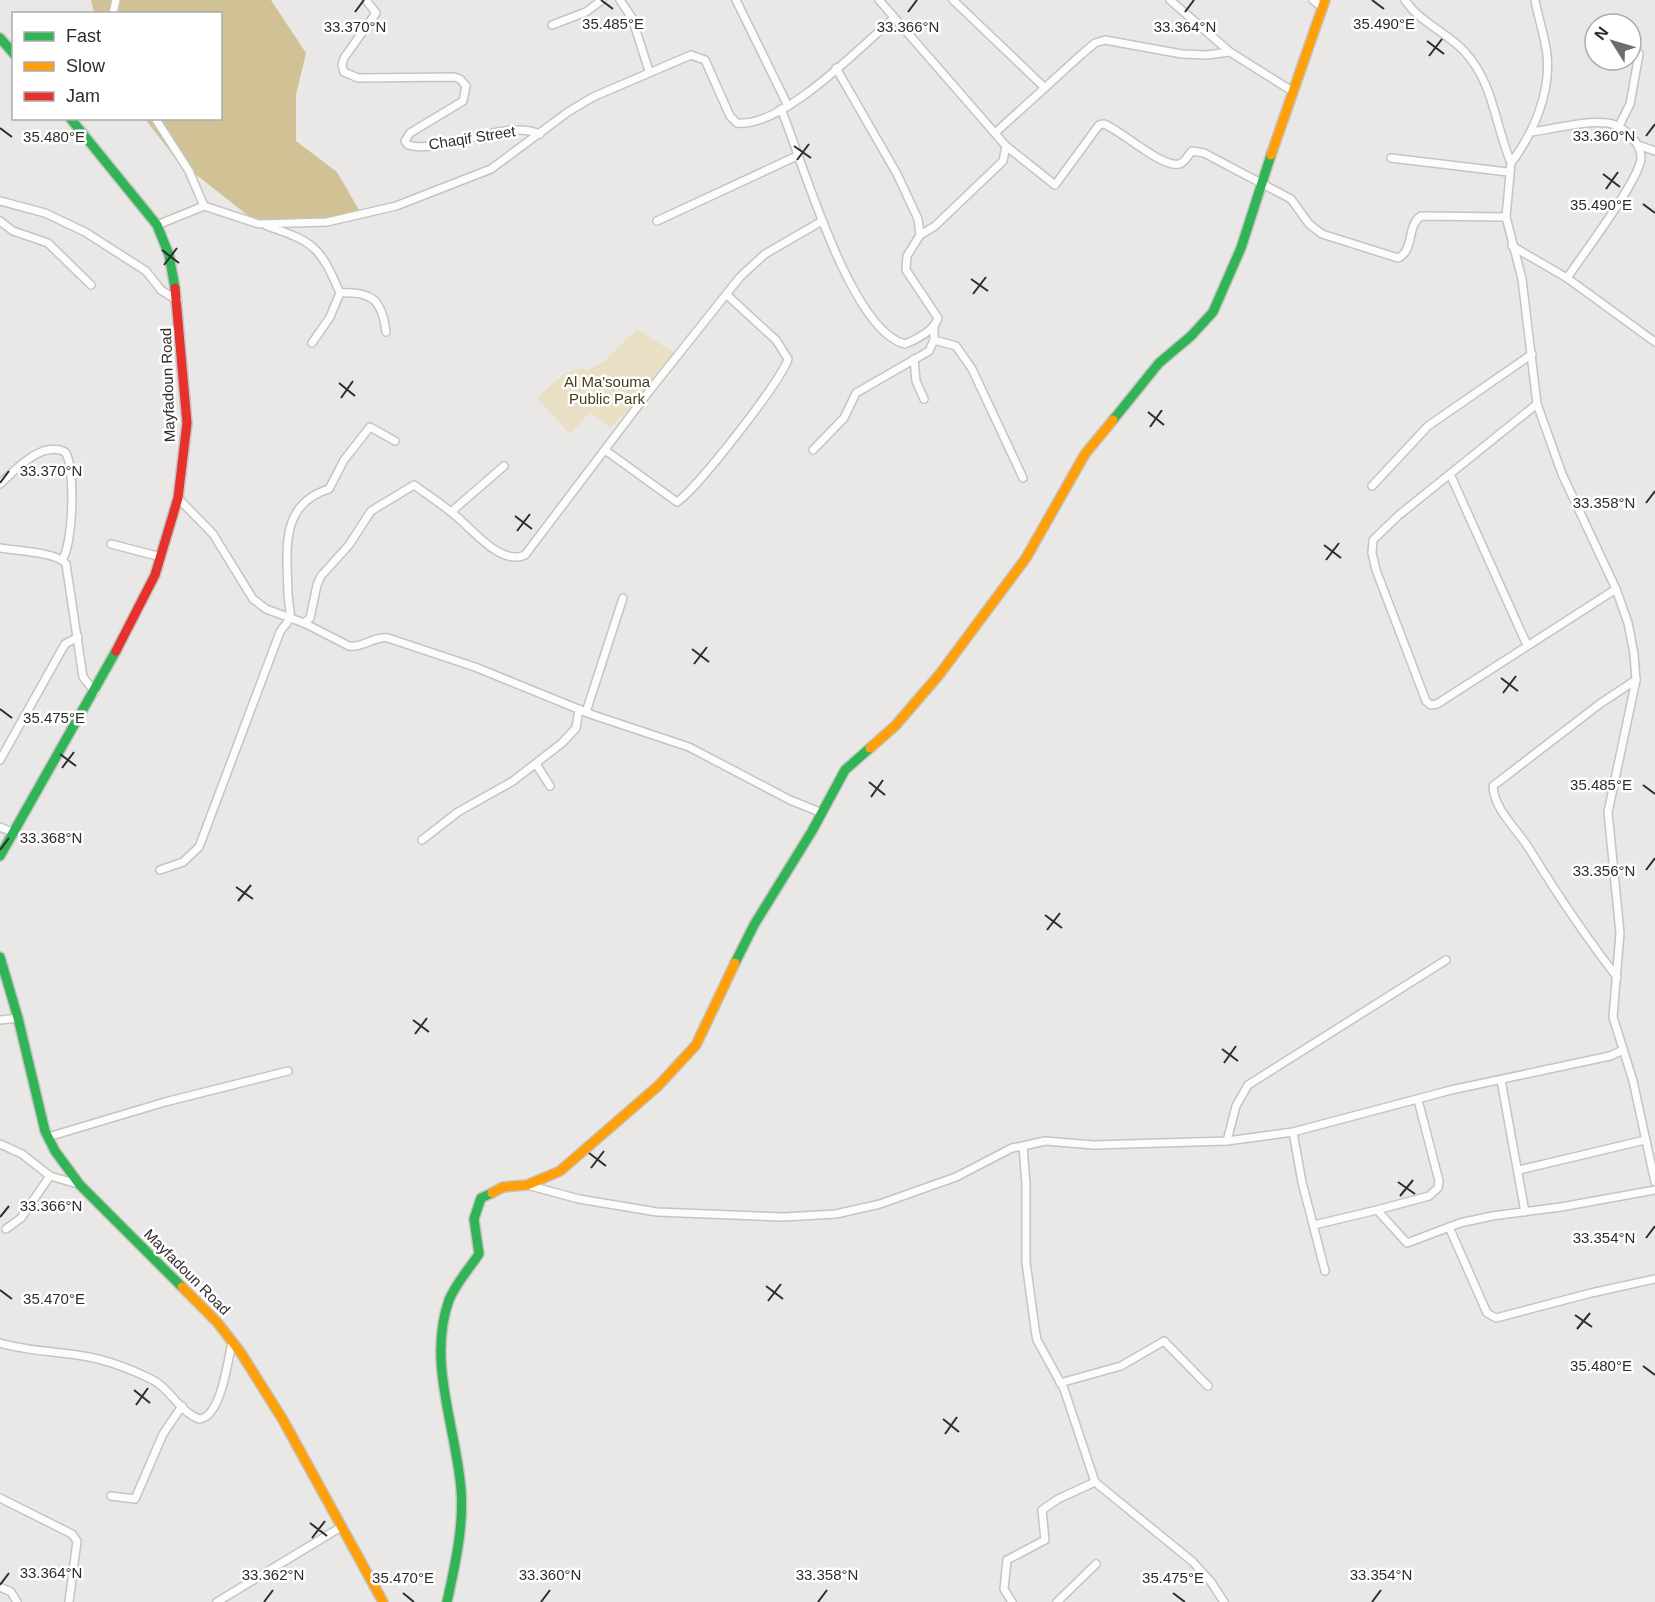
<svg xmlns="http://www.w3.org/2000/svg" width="1655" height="1602" viewBox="0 0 1655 1602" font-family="Arial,sans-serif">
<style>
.green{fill:#e9dfc4}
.forest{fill:#d1c296}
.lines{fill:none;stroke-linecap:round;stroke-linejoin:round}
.street-casing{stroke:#c5c4c2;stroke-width:10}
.fast-casing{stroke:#c5c4c2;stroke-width:12}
.slow-casing{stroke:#c5c4c2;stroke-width:12}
.jam-casing{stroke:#c5c4c2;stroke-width:12}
.street{stroke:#fcfcfb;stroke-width:7}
.fast{stroke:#30b455;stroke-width:9}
.slow{stroke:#ff9f0a;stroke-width:9}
.jam{stroke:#e5322d;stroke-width:9}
.ticks{fill:none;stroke:#2f2d2c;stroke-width:2}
.labels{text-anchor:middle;stroke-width:5;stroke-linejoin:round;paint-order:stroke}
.street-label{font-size:15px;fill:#2f2d2c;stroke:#fff}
.park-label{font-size:15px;fill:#473c19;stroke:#fff}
.ticks-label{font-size:15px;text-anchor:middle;fill:#2f2d2c;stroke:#fff;stroke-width:5;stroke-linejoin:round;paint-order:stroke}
</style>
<rect width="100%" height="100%" fill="#eae8e6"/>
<path class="green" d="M637,329L676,354L645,392L610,428L590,412L570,434L537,398C554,385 566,365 588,370L605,361Z"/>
<polygon class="forest" points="91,0 271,0 306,53 296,95 296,141 337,172 363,217 259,224 176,159 145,119 220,118 220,14 94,13"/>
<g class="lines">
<defs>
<g id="street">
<path d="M366,0L376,13L344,58L342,65L344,72L358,78L454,77L460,79L466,86L463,101L410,133L405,141L408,145C443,155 504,118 540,134"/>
<polyline points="620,0 632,18 649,71"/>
<polyline points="736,0 788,106"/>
<path d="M879,0L1006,146L1055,185L1099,125L1104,124C1122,131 1162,168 1179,164C1185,163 1188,155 1192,151L1204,153L1291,199L1309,224L1322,234L1398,258C1415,250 1406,226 1421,216L1506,217L1511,163"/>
<polyline points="953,0 1044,87"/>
<polyline points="1170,0 1230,52"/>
<polyline points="1313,0 1322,7"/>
<path d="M1405,0C1420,23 1447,32 1465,52C1494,84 1495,125 1511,163C1533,134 1551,93 1547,55C1545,36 1538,18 1535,0"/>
<polyline points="113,14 116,0"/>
<polyline points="552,25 586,12 602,0"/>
<path d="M781,109C802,159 850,331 905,344C917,339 934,331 938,318L906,270L907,256L920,235L918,219L897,174L836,68"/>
<polyline points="155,118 189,171 204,206"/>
<polyline points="1619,126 1630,104 1639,54"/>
<path d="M1531,132C1555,129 1584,120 1608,123C1622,125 1641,142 1641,157C1642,177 1581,257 1567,278"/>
<polyline points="995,133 1082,54 1095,43 1105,40 1182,54 1207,55 1230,52 1292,91"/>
<polyline points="1638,145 1655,151"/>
<polyline points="1391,158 1508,172"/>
<polyline points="0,201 45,213 85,232 146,271 161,290 178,301"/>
<polyline points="1506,217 1522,279 1537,404 1562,474 1616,589 1628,623 1634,654 1636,680 1608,812 1620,933 1613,1017 1633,1081 1655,1182"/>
<polyline points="0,221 13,231 48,243 91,285"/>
<polyline points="657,221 799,155"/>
<path d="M157,225L204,206L259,224L327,222L396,206L491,169L568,112L593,97L691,55L705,60L730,116L737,123C783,128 860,47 894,18"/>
<path d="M267,226C315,242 320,247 340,293L330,317L312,343"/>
<polyline points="920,235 935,226 1003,161 1006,146"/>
<polyline points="1512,246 1567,278 1655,342"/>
<path d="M340,293C372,291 382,300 386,332"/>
<polyline points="934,340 956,346 972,369 1023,478"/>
<polyline points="914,359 916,381 924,399"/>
<polyline points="1537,404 1399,515 1373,540 1372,553 1376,570 1426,701 1431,705 1437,704 1616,589"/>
<path d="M605,450L677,502C696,490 782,380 788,359L776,340L728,296"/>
<polyline points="813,450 844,418 856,393 929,351 934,340 934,326"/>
<polyline points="1450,474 1527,645"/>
<path d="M0,484C15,470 42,440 65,452C76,466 73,546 62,560"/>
<polyline points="1372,486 1428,426 1532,354"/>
<path d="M178,498L213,534L253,599L266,609L304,623L349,646C364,648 373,636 388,638L475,667L593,715L689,747L790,800L822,813"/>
<polyline points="451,512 504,466"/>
<polyline points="111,544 161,557"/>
<path d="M0,548C16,551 57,552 66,564L83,677L95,692"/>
<path d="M304,623L310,618L317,585L321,576L349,545L371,511L414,485C428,495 443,505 456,516C473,530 501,566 525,555L650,390L740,277L765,254L822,221"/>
<polyline points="586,712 623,598"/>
<polyline points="0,760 65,644 78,637"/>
<polyline points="536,764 550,786"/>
<polyline points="0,827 12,832"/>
<polyline points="422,840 458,812 513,781 562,743 576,728 579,709"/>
<path d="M160,870L183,862L199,847L280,632C282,628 289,622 290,617C291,611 288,601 288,594C287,551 279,504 329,489L344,460L370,427L395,441"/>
<path d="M1617,977C1585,936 1557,894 1530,850C1518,830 1494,810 1493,786L1601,703L1636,680"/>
<polyline points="0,1020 18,1018"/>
<polyline points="1501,1080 1525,1212"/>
<polyline points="1293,1132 1302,1182 1325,1271"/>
<polyline points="48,1137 165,1102 288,1071"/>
<polyline points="1227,1141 1236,1106 1248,1085 1446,960"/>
<polyline points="0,1144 22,1154 50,1176 78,1184"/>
<polyline points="1519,1170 1645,1140"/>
<polyline points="527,1185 579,1199 657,1212 784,1217 836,1214 880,1204 956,1177 1012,1148 1023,1146"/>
<polyline points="1377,1210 1429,1196 1438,1188 1439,1181 1418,1100"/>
<polyline points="1314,1225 1377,1210 1407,1243 1460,1223 1492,1216 1561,1207 1655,1190"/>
<polyline points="1449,1227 1487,1313 1496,1318 1591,1293 1655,1279"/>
<polyline points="6,1229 21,1218 50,1176"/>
<path d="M0,1343C27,1351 55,1351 83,1356C103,1359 130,1369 149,1378C170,1387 178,1411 199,1419C221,1418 228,1360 232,1342"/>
<polyline points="1060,1383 1121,1366 1164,1341 1208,1386"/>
<polyline points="111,1496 135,1499 163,1434 182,1406"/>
<polyline points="0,1498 72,1534 77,1541 69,1602"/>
<polyline points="0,1587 11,1592 17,1602"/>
<polyline points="217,1602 341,1527"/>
<polyline points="1012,1602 1004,1589 1007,1560 1045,1540 1042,1510 1058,1499 1095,1482"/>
<polyline points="1057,1602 1096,1564"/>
<polyline points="1224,1602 1211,1582 1193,1562 1095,1482 1064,1389 1037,1340 1035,1329 1026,1262 1026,1184 1023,1146 1045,1141 1094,1145 1227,1141 1293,1132 1451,1090 1610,1056 1623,1050"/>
</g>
<g id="fast">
<polyline points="0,38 14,54"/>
<polyline points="70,118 157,225 169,255 175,288"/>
<polyline points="1113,420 1159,363 1191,336 1213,312 1241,248 1271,155"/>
<polyline points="0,856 116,651"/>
<polyline points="0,957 18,1018 45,1131 55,1151 80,1185 182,1287"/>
<polyline points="735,963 754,925 812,831 845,770 870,748"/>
<path d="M447,1602C455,1565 464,1527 461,1489C456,1427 427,1362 449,1300C456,1283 469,1269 479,1254L474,1219L481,1198L492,1193"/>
</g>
<g id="slow">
<polyline points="1271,155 1325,0"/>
<polyline points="870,748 895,726 939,675 1026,558 1085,454 1113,420"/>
<polyline points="492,1193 503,1187 527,1185 560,1171 658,1086 696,1045 735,963"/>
<polyline points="182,1287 217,1322 241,1353 283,1420 383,1602"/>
</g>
<polyline id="jam" points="116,651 155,575 178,498 187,423 175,288"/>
</defs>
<use href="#street" class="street-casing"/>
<use href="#fast" class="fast-casing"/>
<use href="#slow" class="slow-casing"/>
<use href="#jam" class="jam-casing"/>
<use href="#street" class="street"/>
<use href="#fast" class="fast"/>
<use href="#slow" class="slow"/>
<use href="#jam" class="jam"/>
</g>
<path class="ticks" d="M601,0L613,9M1372,0L1384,9M355,12L364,0M908,12L917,0M1185,12L1194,0M1427,41L1444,54M1429,56L1442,39M0,128L12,137M1646,136L1655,124M794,146L811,158M797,160L809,144M1603,174L1620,187M1606,189L1618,172M1643,204L1655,213M162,250L179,263M164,265L177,248M971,279L988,291M973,294L986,277M339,383L355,396M341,398L353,381M1148,412L1164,425M1150,427L1162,410M0,483L9,471M1646,503L1655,491M515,516L532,529M517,531L530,514M1324,545L1341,558M1326,560L1339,543M692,649L709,662M694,664L707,647M1501,678L1518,691M1503,693L1516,676M0,709L12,718M60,754L76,766M62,768L74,752M869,782L885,795M1643,785L1655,794M871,797L883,780M0,850L9,838M1646,870L1655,858M236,887L253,899M238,901L251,885M1045,915L1062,928M1047,930L1060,913M413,1020L429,1032M415,1034L427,1018M1222,1049L1238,1061M1224,1063L1236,1046M589,1153L606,1166M591,1168L604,1151M1398,1182L1415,1194M1400,1196L1413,1180M0,1217L9,1206M1646,1238L1655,1226M766,1286L783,1299M0,1290L12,1299M768,1301L781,1284M1575,1315L1592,1327M1577,1329L1590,1313M1643,1366L1655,1375M134,1390L150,1403M136,1405L148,1388M943,1419L959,1432M945,1434L957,1417M310,1523L327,1536M312,1538L325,1521M0,1585L9,1573M403,1593L414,1602M1173,1593L1185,1602M264,1602L273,1590M541,1602L550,1590M818,1602L827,1590M1372,1602L1381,1590"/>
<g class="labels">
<g class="street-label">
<text transform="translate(472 138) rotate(-9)" y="5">Chaqif Street</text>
<text transform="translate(168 385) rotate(-92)" y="5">Mayfadoun Road</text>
<text transform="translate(187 1272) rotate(45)" y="5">Mayfadoun Road</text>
</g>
<g class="park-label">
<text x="607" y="387">Al Ma'souma<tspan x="607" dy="17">Public Park</tspan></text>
</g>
</g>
<g class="ticks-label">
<text x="613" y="29">35.485°E</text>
<text x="1384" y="29">35.490°E</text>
<text x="355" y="32">33.370°N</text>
<text x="908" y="32">33.366°N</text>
<text x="1185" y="32">33.364°N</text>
<text x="1604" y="141">33.360°N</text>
<text x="54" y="142">35.480°E</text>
<text x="1601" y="210">35.490°E</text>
<text x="51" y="476">33.370°N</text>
<text x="1604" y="508">33.358°N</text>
<text x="54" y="723">35.475°E</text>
<text x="1601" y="790">35.485°E</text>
<text x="51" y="843">33.368°N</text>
<text x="1604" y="876">33.356°N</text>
<text x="51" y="1211">33.366°N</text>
<text x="1604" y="1243">33.354°N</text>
<text x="54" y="1304">35.470°E</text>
<text x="1601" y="1371">35.480°E</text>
<text x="51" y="1578">33.364°N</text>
<text x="273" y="1580">33.362°N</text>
<text x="550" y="1580">33.360°N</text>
<text x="827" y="1580">33.358°N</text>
<text x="1381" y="1580">33.354°N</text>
<text x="403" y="1583">35.470°E</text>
<text x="1173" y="1583">35.475°E</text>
</g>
<rect x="12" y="12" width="210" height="108" fill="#ffffff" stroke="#acabab" stroke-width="1.5"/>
<rect x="24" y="32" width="30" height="9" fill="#30b455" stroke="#acabab" stroke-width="1.5"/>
<text x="66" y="42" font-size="18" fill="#2f2d2c">Fast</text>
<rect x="24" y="62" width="30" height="9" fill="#ff9f0a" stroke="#acabab" stroke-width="1.5"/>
<text x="66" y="72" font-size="18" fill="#2f2d2c">Slow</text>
<rect x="24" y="92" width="30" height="9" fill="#e5322d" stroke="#acabab" stroke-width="1.5"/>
<text x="66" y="102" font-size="18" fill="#2f2d2c">Jam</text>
<g transform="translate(1613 42) rotate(307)"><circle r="28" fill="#ffffff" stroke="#acabab" stroke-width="1.5"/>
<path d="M0-4.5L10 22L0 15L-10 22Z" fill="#706e6d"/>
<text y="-9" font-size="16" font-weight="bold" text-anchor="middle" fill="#2f2d2c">N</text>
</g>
</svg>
